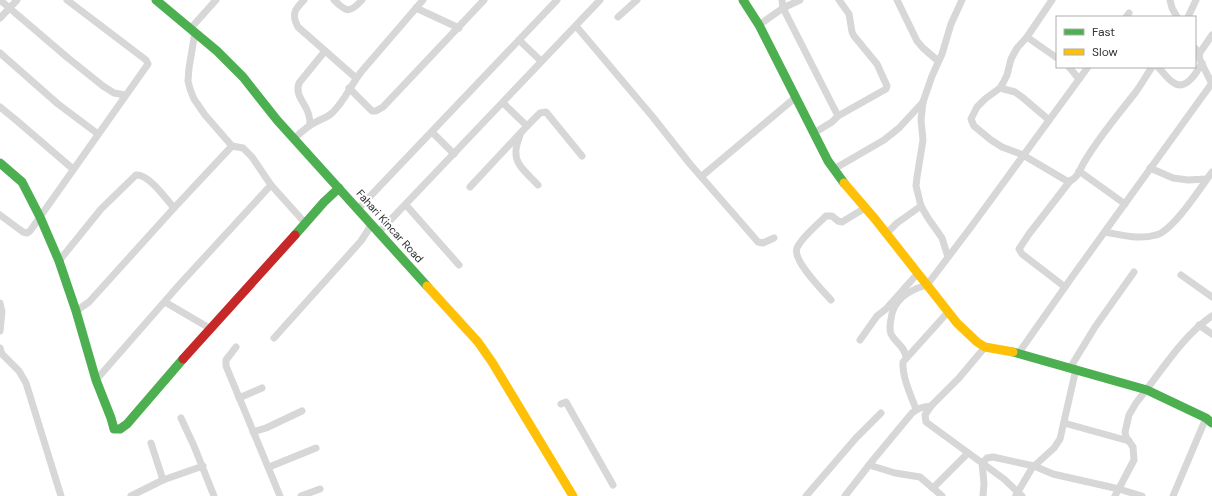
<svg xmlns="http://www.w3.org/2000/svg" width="1212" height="496" viewBox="0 0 1212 496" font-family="'DM Sans',sans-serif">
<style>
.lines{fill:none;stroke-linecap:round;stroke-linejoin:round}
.street{stroke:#d7d7d7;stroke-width:7}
.fast{stroke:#4caf50;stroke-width:9}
.slow{stroke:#ffc107;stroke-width:9}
.jam{stroke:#c62828;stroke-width:9}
.labels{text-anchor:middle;stroke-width:4;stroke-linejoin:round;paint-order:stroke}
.street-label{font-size:11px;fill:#333;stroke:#fff}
</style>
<rect width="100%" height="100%" fill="#fff"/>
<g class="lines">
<g class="street">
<polyline points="0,0 68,58 103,86 114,93 125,95"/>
<path d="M304,0C295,9 291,14 298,27L356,78"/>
<path d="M334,0C347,13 350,13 362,0"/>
<polyline points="782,0 783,8 838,116"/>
<polyline points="897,0 917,41 923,48 938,61"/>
<path d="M1052,0L1027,37L1017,48L1011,59L1007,75L1003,83L1000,88L985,99L977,107L971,119L974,126L991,140L1002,147L1023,155L1067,181C1076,181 1080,170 1083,164C1098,138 1117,116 1135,93C1141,85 1146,76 1152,67"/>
<polyline points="1170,0 1172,8 1177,17"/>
<polyline points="416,8 459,28"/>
<polyline points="618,17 637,0"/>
<polyline points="1126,17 1129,13"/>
<polyline points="1188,17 1196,0"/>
<polyline points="0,18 17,0"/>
<polyline points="759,25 783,8 800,0"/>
<polyline points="576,26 652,116 690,164 758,242 763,243 774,238"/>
<polyline points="190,29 216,0"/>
<polyline points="195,32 189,68 188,81 190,89 194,99 205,115 232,146 243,148 252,157 271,185 306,224"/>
<polyline points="1027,37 1057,58"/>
<polyline points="519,40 541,61"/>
<polyline points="1195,48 1199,54 1200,60 1212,84"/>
<polyline points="0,53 58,104 98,134"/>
<polyline points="1199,54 1212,35"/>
<polyline points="1069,67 1079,79"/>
<path d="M1158,67C1163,72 1168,80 1174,83C1186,91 1197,72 1202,63"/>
<polyline points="349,88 372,111 376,111 383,107 484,0"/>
<polyline points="1000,88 1015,92 1022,97 1049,120"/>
<polyline points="0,107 16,120 73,169"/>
<path d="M310,125C310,122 310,119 309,116C307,104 294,96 299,83L325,51"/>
<polyline points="527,126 540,113 546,112 582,156"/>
<polyline points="432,132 454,154"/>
<polyline points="814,133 832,122 838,116 886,89 887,86 877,64 854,36 852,32 849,14 839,0"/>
<path d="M520,135C518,141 515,148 516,154C516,166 530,176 538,185"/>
<path d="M294,139C301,132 307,126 316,122C321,119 328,117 332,113C344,102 351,85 361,72L423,0"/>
<polyline points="1150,168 1173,178 1188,180 1206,179"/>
<polyline points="834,169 884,140 899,128 923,102"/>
<polyline points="1079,171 1125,204"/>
<polyline points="702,176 796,97"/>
<polyline points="470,187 527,126 503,103"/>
<polyline points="406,205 459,265"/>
<polyline points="358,209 557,0"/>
<polyline points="0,215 23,232 27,233 30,231 148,64 146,60 67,0"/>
<polyline points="379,232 600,0"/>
<path d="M1105,232C1122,235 1139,240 1156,235C1173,231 1201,187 1212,172"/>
<polyline points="886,234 897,223 921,206"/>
<polyline points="948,257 942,238 928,218 921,206 916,186 917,177 923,140 921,120 923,102 932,76 942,54 951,24 962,0"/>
<path d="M59,261L101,209L136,175C149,174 166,199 174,208"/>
<polyline points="1181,275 1212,297"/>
<polyline points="1065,287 1022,254 1019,249 1029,234 1070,181"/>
<path d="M831,300C823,291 792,260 797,248C801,238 818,224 826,216H832L838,221L842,222L865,208"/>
<polyline points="165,302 211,329"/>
<polyline points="0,303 2,312 0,331"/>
<polyline points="76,311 89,302 174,208 232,146"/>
<polyline points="1199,325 1212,334"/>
<polyline points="274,338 361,241 372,224"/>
<polyline points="860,340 877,316 886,309 918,273"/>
<polyline points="236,347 226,360 226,366 280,496"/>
<polyline points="985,347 959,378 931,406 925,415 926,422 1004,479 1022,496"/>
<polyline points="0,348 2,354 19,371 26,383 61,496"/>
<polyline points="1018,354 1072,277 1212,83"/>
<path d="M906,357C904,345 896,344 891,334C889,329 890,324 891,319C893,299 909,290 927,285L971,227L1088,67"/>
<polyline points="1070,368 1095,327 1134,272"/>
<polyline points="96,380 179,285 271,185"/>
<polyline points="239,398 262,388"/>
<polyline points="561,404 566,402 613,485"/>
<path d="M916,409C911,396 902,377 903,362L948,312"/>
<polyline points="181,418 194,446 214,496"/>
<polyline points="1064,423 1129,441"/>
<polyline points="253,432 266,428 302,411"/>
<polyline points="151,443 163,480"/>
<polyline points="869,465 895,473 920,477 942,496"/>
<polyline points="269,467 316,448"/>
<polyline points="933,488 968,453"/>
<polyline points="1016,495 1032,468 1054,448 1060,439 1076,369"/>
<polyline points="131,496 163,480 203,466"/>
<polyline points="301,496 320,489"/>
<polyline points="806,496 856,438 881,413"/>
<path d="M845,496L873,460L912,413C918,408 923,407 931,406"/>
<polyline points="983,496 984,483 982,463 987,458 993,457 1034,466 1053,474 1119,489 1142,496"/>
<path d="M1115,496L1134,460L1133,447L1126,437L1125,432L1129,415L1136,403C1159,375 1182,336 1212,316"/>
<polyline points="1173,496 1206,418"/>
</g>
<g class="fast">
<polyline points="156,0 217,51 243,77 277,120 427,286"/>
<polyline points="743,0 759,25 828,161 844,183"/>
<polyline points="0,163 22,182 40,217 59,261 76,311 96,380 111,418 114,429 120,429 127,424 183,359"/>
<polyline points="295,235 324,202 339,188"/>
<polyline points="1013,352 1147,390 1206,418 1212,423"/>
</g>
<g class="slow">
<polyline points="844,183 875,219 957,323 977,342 985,347 1013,352"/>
<polyline points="427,286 478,342 492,362 573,496"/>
</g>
<polyline class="jam" points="183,359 295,235"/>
</g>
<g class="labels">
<g class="street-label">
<text transform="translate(390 226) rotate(48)" y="4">Fahari Kincar Road</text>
</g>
</g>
<rect x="1056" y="16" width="140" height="52" fill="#ffffff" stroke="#adadad"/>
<rect x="1064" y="29" width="20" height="6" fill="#4caf50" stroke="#adadad"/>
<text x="1092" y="36" font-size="12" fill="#333333">Fast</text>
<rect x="1064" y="49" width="20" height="6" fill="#ffc107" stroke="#adadad"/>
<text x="1092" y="56" font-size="12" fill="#333333">Slow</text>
</svg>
